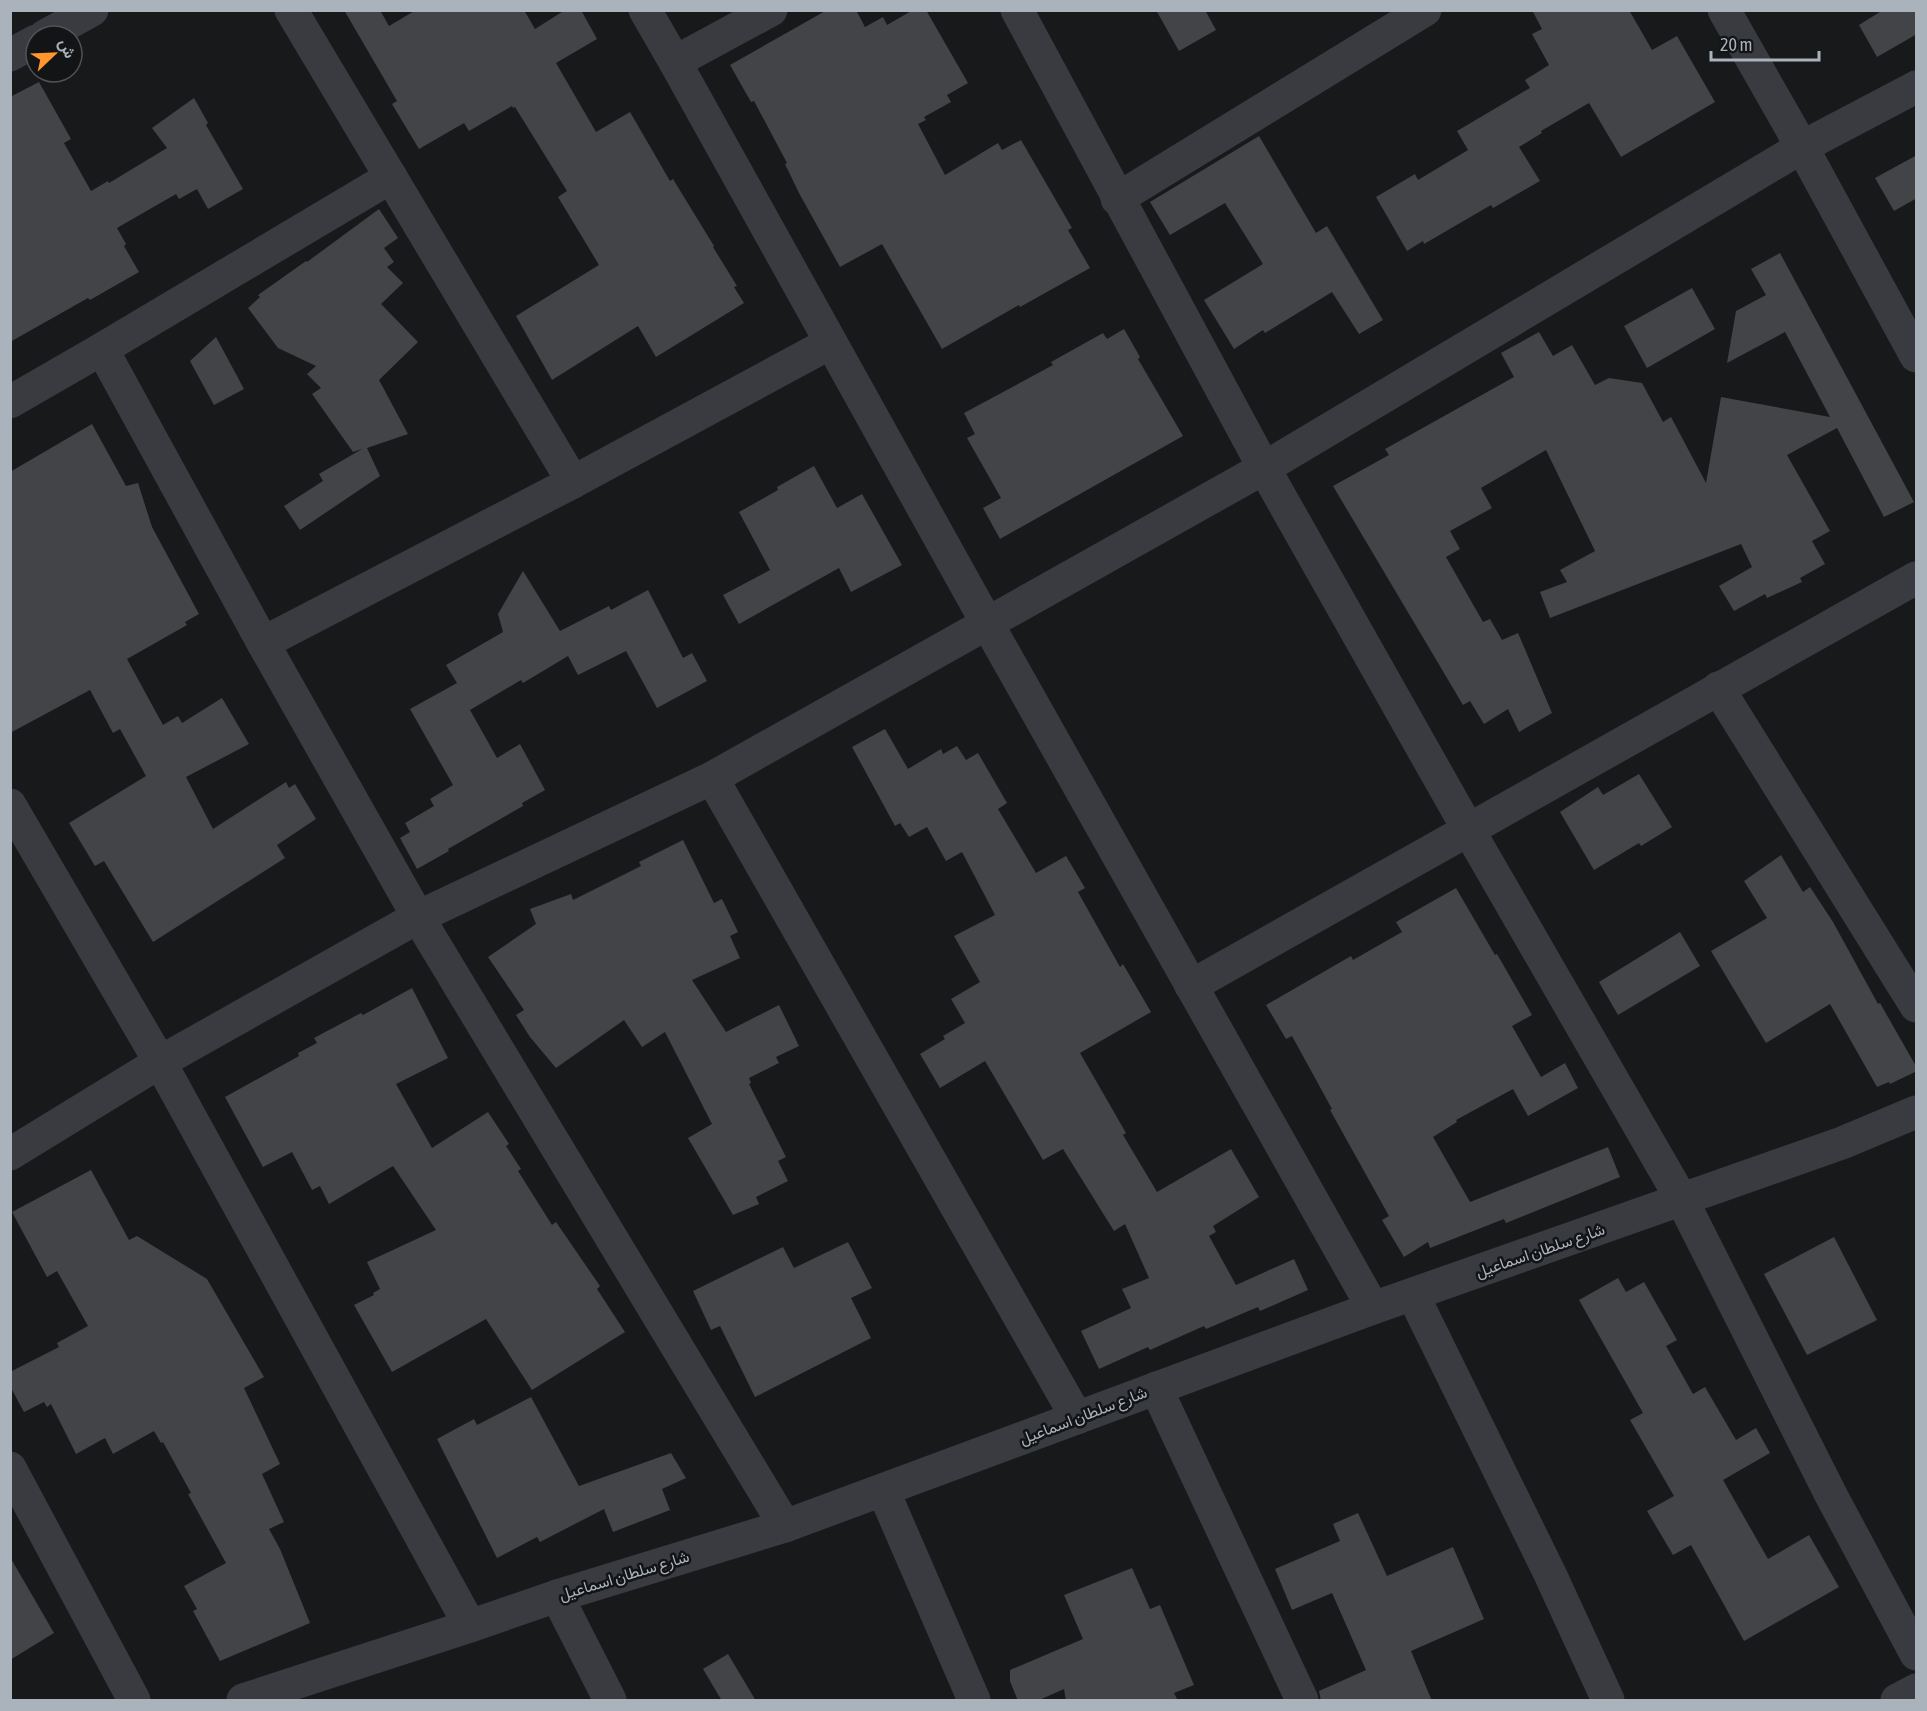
<svg xmlns="http://www.w3.org/2000/svg" width="1927" height="1711" viewBox="0 0 1927 1711" font-family="'Asap Condensed',Vazirmatn,sans-serif">
<style>
.building{fill:#424448}
.lines{fill:none;stroke-linecap:round;stroke-linejoin:round}
.minor{stroke:#393b40;stroke-width:33}
.tertiary{stroke:#393b40;stroke-width:33}
.labels{text-anchor:middle;stroke-width:5;stroke-linejoin:round;paint-order:stroke}
.street-label{font-size:16px;fill:#aab2bb;stroke:#131416}
</style>
<rect width="100%" height="100%" fill="#18191b"/>
<g class="building">
<polygon points="344,10 380,10 389,26 416,10 524,10 535,29 565,10 581,10 597,39 556,63 596,132 630,112 670,181 673,179 714,246 713,247 737,286 734,287 744,303 656,357 638,326 552,380 516,316 599,265 558,197 567,191 515,107 513,108 512,106 469,131 464,123 419,149 392,104 397,101"/>
<polygon points="827,10 856,10 865,27 883,17 887,25 913,10 926,10 968,83 947,95 951,102 924,117 926,120 918,124 945,175 998,143 1002,150 1021,140 1072,228 1068,230 1090,268 1020,307 1019,305 942,349 882,244 840,267 799,193 785,164 787,163 754,101 751,102 730,65"/>
<polygon points="1156,10 1205,10 1216,30 1179,51"/>
<polygon points="1532,10 1629,10 1652,50 1677,36 1715,102 1621,157 1589,103 1541,131 1542,133 1519,147 1540,181 1493,208 1491,205 1424,244 1423,241 1407,251 1376,197 1415,174 1418,180 1468,150 1457,131 1530,88 1525,80 1549,65 1532,34 1542,29"/>
<polygon points="1883,10 1917,10 1917,34 1877,57 1859,25"/>
<polygon points="39,82 71,139 64,143 91,191 108,181 109,183 167,148 152,128 194,98 208,123 206,125 243,189 208,209 197,189 179,199 176,194 117,228 126,244 124,246 139,272 90,300 88,298 10,342 10,97"/>
<polygon points="1259,136 1316,233 1327,226 1383,320 1359,334 1332,292 1265,333 1263,330 1234,349 1204,300 1263,264 1225,203 1170,235 1150,202"/>
<polygon points="1917,155 1917,198 1894,211 1875,178"/>
<polygon points="379,209 398,238 384,248 394,262 387,267 403,283 381,304 418,342 379,380 408,434 367,448 380,476 300,530 284,506 323,481 319,474 362,449 353,452 312,394 321,388 307,374 316,366 278,348 248,308 260,297 258,295 306,261 307,262"/>
<polygon points="1780,253 1914,502 1884,517 1837,428 1787,455 1830,531 1812,541 1825,564 1800,578 1802,582 1767,598 1765,594 1734,611 1719,586 1752,567 1741,544 1550,618 1540,592 1567,582 1560,570 1595,551 1546,450 1481,488 1492,508 1450,531 1460,549 1446,557 1483,622 1490,619 1502,640 1518,633 1552,713 1519,732 1508,709 1484,724 1470,701 1463,705 1333,486 1389,455 1385,449 1514,377 1501,353 1539,332 1553,356 1572,345 1595,385 1609,378 1642,383 1663,422 1671,417 1706,483 1721,397 1830,417 1785,332 1727,363 1736,311 1766,295 1751,269"/>
<polygon points="1692,288 1715,329 1647,368 1624,326"/>
<polygon points="1124,329 1140,357 1138,359 1183,436 1000,539 983,508 1001,498 967,438 975,434 964,413 1053,365 1051,362 1103,333 1107,339"/>
<polygon points="216,337 244,389 214,405 190,361"/>
<polygon points="92,424 126,486 138,483 152,527 199,614 185,622 187,625 127,659 163,725 178,716 182,723 222,698 249,744 186,777 213,829 286,782 289,788 295,784 316,819 277,845 285,858 153,942 104,861 95,866 69,823 146,776 120,729 113,733 90,690 10,733 10,472"/>
<polygon points="814,466 837,508 862,494 902,565 851,592 839,568 739,624 723,595 770,570 739,512 778,490 777,487"/>
<polygon points="523,571 560,631 609,606 611,610 648,590 683,658 692,653 707,681 657,708 626,651 578,675 568,656 523,683 521,680 470,710 497,758 520,744 545,790 522,803 523,806 448,849 449,851 417,869 400,838 410,832 405,823 434,806 430,799 453,785 410,709 457,683 446,665 503,632 498,614"/>
<polygon points="885,729 908,769 941,749 943,754 957,746 966,760 978,753 1007,803 998,809 1036,873 1066,856 1085,888 1078,892 1120,967 1123,964 1151,1012 1080,1053 1126,1133 1123,1135 1157,1192 1231,1149 1259,1197 1213,1226 1216,1232 1209,1236 1236,1285 1294,1259 1308,1290 1260,1311 1258,1307 1206,1329 1204,1326 1150,1350 1148,1347 1099,1369 1081,1331 1131,1308 1122,1289 1149,1278 1125,1224 1114,1231 1063,1149 1043,1160 985,1061 940,1088 920,1054 945,1039 943,1036 965,1023 951,999 980,982 954,936 995,915 962,852 946,861 927,827 909,837 900,823 895,826 852,747"/>
<polygon points="1639,774 1672,827 1641,846 1639,843 1594,870 1560,812 1598,787 1603,795"/>
<polygon points="683,840 714,903 722,899 738,932 730,936 740,958 692,980 726,1032 779,1005 799,1046 776,1057 779,1063 749,1078 751,1083 749,1084 786,1157 778,1161 788,1181 756,1197 759,1204 733,1215 688,1138 712,1124 665,1032 642,1047 624,1020 556,1068 530,1037 516,1015 524,1010 488,957 536,924 530,909 571,894 573,900 641,866 639,862"/>
<polygon points="1781,855 1803,892 1810,887 1833,922 1878,1004 1880,1003 1917,1068 1917,1071 1890,1084 1889,1082 1877,1087 1830,1004 1766,1043 1711,951 1767,918 1744,881"/>
<polygon points="1456,888 1495,955 1497,954 1532,1015 1512,1026 1541,1077 1565,1063 1578,1088 1528,1116 1513,1089 1456,1120 1457,1122 1433,1137 1470,1202 1608,1147 1620,1177 1506,1223 1504,1219 1430,1248 1428,1242 1404,1257 1382,1220 1389,1216 1330,1110 1332,1109 1292,1036 1286,1039 1266,1005 1351,956 1353,960 1402,932 1396,922"/>
<polygon points="1680,932 1700,966 1618,1015 1599,982"/>
<polygon points="412,988 448,1058 396,1084 432,1148 488,1112 509,1144 506,1146 521,1169 518,1171 552,1225 556,1222 600,1286 597,1289 625,1332 532,1390 486,1319 392,1372 354,1305 374,1295 373,1293 380,1289 367,1262 436,1230 393,1166 329,1204 320,1186 312,1190 292,1152 263,1167 225,1097 299,1056 298,1053 317,1043 314,1038 361,1013 363,1015"/>
<polygon points="91,1170 129,1240 137,1236 207,1279 264,1377 244,1388 280,1464 262,1474 284,1522 269,1529 280,1549 310,1623 220,1661 193,1611 197,1609 184,1586 226,1563 188,1494 191,1493 163,1442 161,1443 154,1431 113,1454 105,1438 76,1454 51,1404 47,1407 44,1402 24,1412 10,1386 10,1372 59,1347 57,1343 88,1326 57,1271 47,1277 12,1212"/>
<polygon points="1834,1237 1877,1320 1807,1355 1764,1274"/>
<polygon points="848,1242 872,1288 851,1298 871,1338 755,1397 720,1326 711,1330 693,1291 783,1247 794,1268"/>
<polygon points="1618,1278 1626,1292 1644,1282 1677,1340 1666,1346 1693,1394 1705,1387 1736,1440 1756,1428 1770,1453 1723,1480 1768,1559 1809,1535 1839,1587 1744,1641 1691,1545 1673,1555 1647,1511 1674,1496 1630,1420 1643,1413 1579,1300"/>
<polygon points="531,1397 579,1486 671,1453 686,1478 662,1489 670,1510 613,1532 604,1509 540,1542 537,1537 497,1558 437,1439 474,1419 477,1425"/>
<polygon points="1358,1513 1387,1576 1453,1547 1484,1619 1411,1651 1432,1701 1321,1701 1319,1691 1366,1670 1332,1593 1292,1610 1275,1569 1340,1541 1333,1524"/>
<polygon points="10,1557 54,1633 10,1660"/>
<polygon points="1132,1568 1150,1609 1160,1605 1194,1685 1174,1693 1178,1701 1066,1701 1064,1689 1037,1701 1018,1701 1010,1681 1010,1670 1083,1639 1064,1595"/>
<polygon points="728,1654 756,1701 722,1701 703,1669"/>
</g>
<g class="lines">
<g class="minor">
<polyline points="291,10 573,482 830,343"/>
<polyline points="645,10 675,62 987,623 1373,1308"/>
<polyline points="1017,10 1264,468 1468,829 1682,1200 1832,1497 1916,1654"/>
<polyline points="1724,10 1802,147 1916,356"/>
<polyline points="45,36 92,10"/>
<polyline points="10,55 36,41"/>
<polyline points="675,62 771,10"/>
<polyline points="1117,199 1425,10"/>
<polyline points="102,349 391,177"/>
<polyline points="10,402 102,349 263,643 418,917 785,1526"/>
<polyline points="263,643 573,482"/>
<polyline points="1718,688 1916,1006"/>
<polyline points="712,778 1077,1418"/>
<polyline points="10,805 160,1062 470,1626"/>
<polyline points="1191,986 1916,578"/>
<polyline points="10,1154 160,1062 418,917 712,778 1264,468 1802,147 1916,87"/>
<polyline points="1413,1295 1550,1574 1608,1700"/>
<polyline points="1156,1388 1302,1700"/>
<polyline points="10,1468 134,1700"/>
<polyline points="883,1490 974,1700"/>
<polyline points="557,1596 610,1700"/>
<polyline points="1897,1700 1916,1690"/>
</g>
<polyline class="tertiary" points="243,1700 470,1626 557,1596 785,1526 1373,1308 1842,1143 1916,1112"/>
</g>
<g class="labels">
<g class="street-label">
<text transform="translate(1540 1250) rotate(-19)" y="6">شارع سلطان اسماعيل</text>
<text transform="translate(1083 1415) rotate(-21)" y="6">شارع سلطان اسماعيل</text>
<text transform="translate(624 1575) rotate(-17)" y="6">شارع سلطان اسماعيل</text>
</g>
</g>
<rect width="1927" height="1711" fill="none" stroke="#aab2bb" stroke-width="24"/>
<g transform="translate(54 54) rotate(67)"><circle r="28" fill="#131416" stroke="#4f5358" stroke-width="1.5"/>
<path d="M0-4.5L10 22L0 15L-10 22Z" fill="#ff972c"/>
<text y="-9" font-size="16" font-weight="bold" text-anchor="middle" fill="#aab2bb">ش</text>
</g>
<path d="M1711 51v9h108v-9" fill="none" stroke="#aab2bb" stroke-width="3"/>
<text x="1720" y="51" font-size="18" fill="#aab2bb" stroke="#131416" stroke-width="4.5" paint-order="stroke">20 m</text>
</svg>
